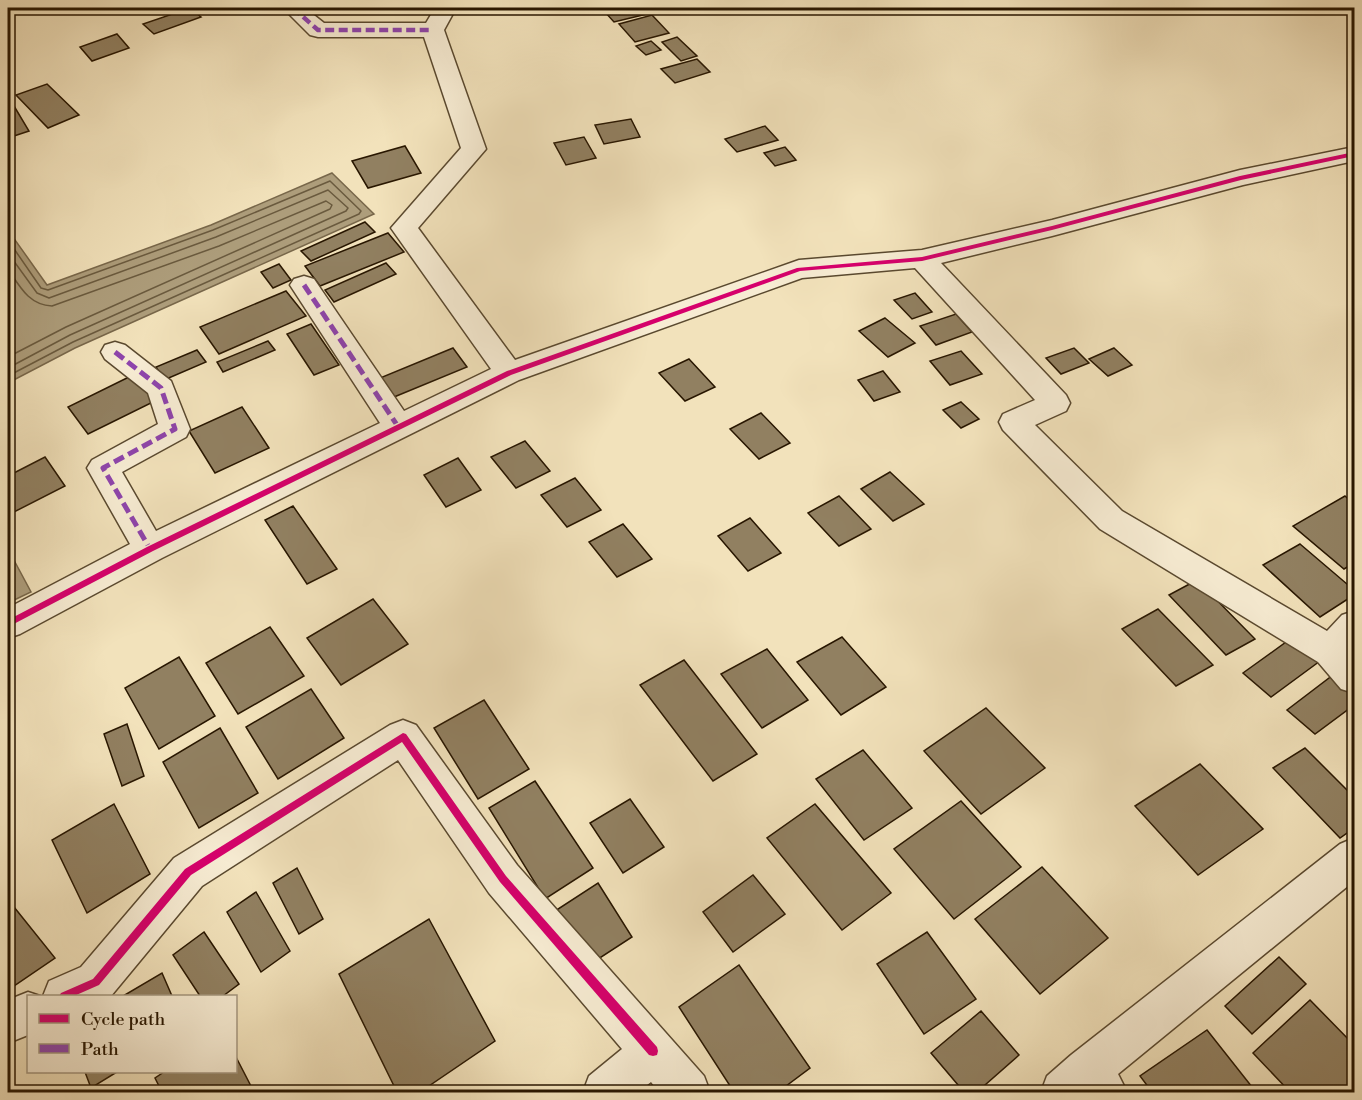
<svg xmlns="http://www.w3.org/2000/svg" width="1362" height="1100" viewBox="0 0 1362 1100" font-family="'Libre Bodoni',serif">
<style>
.water{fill:#ad9d7b;stroke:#78674a;stroke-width:1.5}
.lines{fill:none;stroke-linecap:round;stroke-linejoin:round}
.shore{stroke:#6a5a3e;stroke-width:1.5}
.building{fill:#918061;stroke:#281600;stroke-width:1.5}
.minor-casing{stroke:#5a492f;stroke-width:3}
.minor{fill:#f7ecd3;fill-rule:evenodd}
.quiet-far1{stroke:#8e44ad;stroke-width:4.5;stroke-dasharray:9 4.5;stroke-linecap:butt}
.quiet{stroke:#8e44ad;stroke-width:5;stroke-dasharray:11 5;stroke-linecap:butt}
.cycleway-casing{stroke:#f7ecd3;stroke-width:3}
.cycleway{fill:#d6006c;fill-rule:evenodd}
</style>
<rect width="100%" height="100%" fill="#f2e2bb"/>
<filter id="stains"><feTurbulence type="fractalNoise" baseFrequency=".00333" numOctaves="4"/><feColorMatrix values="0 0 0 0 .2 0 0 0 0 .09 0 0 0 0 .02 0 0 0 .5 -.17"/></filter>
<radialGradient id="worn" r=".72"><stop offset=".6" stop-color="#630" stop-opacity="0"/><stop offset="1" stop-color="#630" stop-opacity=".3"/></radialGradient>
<g class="water">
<polygon points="332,173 374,214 75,348 8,383 8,230 47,285 211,225"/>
<polygon points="8,549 31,592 8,603"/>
</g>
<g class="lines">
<g class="shore">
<polyline points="8,240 41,288 48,290 213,230 330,181 361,211 359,214 73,342 8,376"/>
<polyline points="8,253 37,293 49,298 216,237 328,190 348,208 346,211 70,335 8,368"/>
<path d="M8,269C20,287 29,305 52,306L219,246L326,201L332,205L330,209L66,327L8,357"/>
</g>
</g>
<g class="building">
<polygon points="120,8 146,8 127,14"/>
<polygon points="190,8 201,17 154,34 143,24"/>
<polygon points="617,8 642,8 647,14 614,22 604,11"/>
<polygon points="652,15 669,33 635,42 619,24"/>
<polygon points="117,34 129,48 92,61 80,47"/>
<polygon points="677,37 697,56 681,61 662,42"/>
<polygon points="651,41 661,50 646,55 636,46"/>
<polygon points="697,59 710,72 675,83 661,69"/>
<polygon points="47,84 79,115 48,128 16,95"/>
<polygon points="14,106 29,131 8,138 8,108"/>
<polygon points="631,119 640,137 604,144 595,125"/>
<polygon points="765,126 778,140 737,152 725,139"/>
<polygon points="584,137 596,158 566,165 554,143"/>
<polygon points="405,146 421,173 368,188 352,161"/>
<polygon points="785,147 796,160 775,166 764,153"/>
<polygon points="365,222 375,232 311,261 301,251"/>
<polygon points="388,233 404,252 320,286 305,266"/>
<polygon points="386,263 396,274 334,302 325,290"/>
<polygon points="279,264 291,280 273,288 261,272"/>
<polygon points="286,291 306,316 219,354 200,327"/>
<polygon points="915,293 932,312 912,319 894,300"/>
<polygon points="956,314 972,332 936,345 920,326"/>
<polygon points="885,318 915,343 888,357 859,331"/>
<polygon points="311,324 339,365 314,375 287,334"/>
<polygon points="268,341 275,350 223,372 217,362"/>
<polygon points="453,348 467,367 394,397 380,378"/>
<polygon points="1074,348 1089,363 1061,374 1046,358"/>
<polygon points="1114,348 1132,365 1108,376 1089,359"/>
<polygon points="197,350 206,362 164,380 156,367"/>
<polygon points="961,351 982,374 950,385 930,361"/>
<polygon points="689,359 715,387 685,401 659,373"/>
<polygon points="883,371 900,392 874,401 858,380"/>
<polygon points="135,374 157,400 88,434 68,407"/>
<polygon points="961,402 979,419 961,428 943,410"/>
<polygon points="242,407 269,448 215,473 189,431"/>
<polygon points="761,413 790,443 759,459 730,429"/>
<polygon points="525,441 550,471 516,488 491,457"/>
<polygon points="45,457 65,486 8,515 8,476"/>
<polygon points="458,458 481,490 446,507 424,475"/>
<polygon points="890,472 924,504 893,521 861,489"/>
<polygon points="575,478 601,510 567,527 541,495"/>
<polygon points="839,496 871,529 839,546 808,513"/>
<polygon points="1345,496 1354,504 1354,563 1344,569 1293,526"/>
<polygon points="293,506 337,569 307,584 265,520"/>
<polygon points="750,518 781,553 748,571 718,536"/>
<polygon points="623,524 652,559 617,577 589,542"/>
<polygon points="1300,544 1354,590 1354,595 1320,617 1263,565"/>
<polygon points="1197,580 1255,639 1226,655 1169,595"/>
<polygon points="373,599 408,644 341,685 307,638"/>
<polygon points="1158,609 1213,665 1176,686 1122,629"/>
<polygon points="270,627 304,676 238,714 206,663"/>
<polygon points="842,637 886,687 841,715 797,662"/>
<polygon points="1293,637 1320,661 1271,697 1243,673"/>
<polygon points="767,649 808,700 762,728 721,674"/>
<polygon points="179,657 215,716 159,749 125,688"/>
<polygon points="684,660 757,754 713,781 640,685"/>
<polygon points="1333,675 1354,694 1354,705 1315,734 1287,710"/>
<polygon points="311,689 344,738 278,779 246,727"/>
<polygon points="484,700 529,769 478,799 434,728"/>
<polygon points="986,708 1045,768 981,814 924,751"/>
<polygon points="127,724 144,776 122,786 104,734"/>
<polygon points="220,728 258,793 199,828 163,762"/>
<polygon points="1305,748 1354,797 1354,828 1340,838 1273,768"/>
<polygon points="863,750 912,808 864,840 816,779"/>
<polygon points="1200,764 1263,829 1198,875 1135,806"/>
<polygon points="535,781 593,868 545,899 489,808"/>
<polygon points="630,799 664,847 623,873 590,823"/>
<polygon points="961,801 1021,867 954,919 894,849"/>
<polygon points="114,804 150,874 87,913 52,840"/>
<polygon points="815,804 891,893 842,930 767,838"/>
<polygon points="1042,867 1108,938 1040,994 975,919"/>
<polygon points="297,868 323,919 299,934 273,883"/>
<polygon points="753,875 785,914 733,952 703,912"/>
<polygon points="598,883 632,937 589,965 555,911"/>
<polygon points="256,892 290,951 261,972 227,912"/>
<polygon points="10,902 55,958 8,990 8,903"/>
<polygon points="429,919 495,1041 420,1092 397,1092 339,974"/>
<polygon points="204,932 239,984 223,996 200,996 173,955"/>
<polygon points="927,932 976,999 924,1034 877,964"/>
<polygon points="1279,957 1306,984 1252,1034 1225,1006"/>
<polygon points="739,965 810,1068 778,1092 734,1092 679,1007"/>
<polygon points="162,973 172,996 123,996"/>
<polygon points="1310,1000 1354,1045 1354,1092 1290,1092 1253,1053"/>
<polygon points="981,1011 1019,1055 977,1092 964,1092 931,1053"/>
<polygon points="1207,1030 1256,1092 1152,1092 1140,1076"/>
<polygon points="236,1057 254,1092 162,1092 155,1078 164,1072 236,1072"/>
<polygon points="85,1072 117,1072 91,1088"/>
</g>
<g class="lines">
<defs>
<g id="minor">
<polygon points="283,8 305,8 324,23 426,23 435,8 456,8 444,30 486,149 418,228 515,360 799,260 922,250 1052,220 1240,170 1354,147 1354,161 1243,185 1052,236 941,263 1066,395 1070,403 1066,411 1035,425 1122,511 1327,631 1342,615 1354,611 1354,648 1352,651 1354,654 1354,693 1341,689 1318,662 1100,529 1003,430 999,422 1003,414 1035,400 915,268 802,278 519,380 162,558 20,634 8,638 8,608 130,544 87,468 92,460 158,424 148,393 105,359 101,352 105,345 115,342 125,345 171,381 190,429 186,437 122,472 156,531 380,423 290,285 294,279 304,276 314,279 404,411 491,369 391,228 461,148 424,37 318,37 310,35"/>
<polygon points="403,720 416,725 517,865 704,1076 710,1092 659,1092 651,1082 638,1092 583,1092 589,1076 622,1049 489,893 398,760 202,886 111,996 43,996 49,981 81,967 174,858 390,725"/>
<polygon points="1354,838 1354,881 1118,1074 1127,1092 1041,1092 1047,1076 1071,1055 1340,844"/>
<polygon points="28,992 40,996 28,996 28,1035 8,1043 8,1000"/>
</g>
</defs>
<use href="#minor" class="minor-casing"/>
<use href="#minor" class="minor"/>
<polyline class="quiet-far1" points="293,8 318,30 433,30"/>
<g class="quiet">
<polyline points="304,285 399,428"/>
<polyline points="115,352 161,388 175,429 103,468 150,549"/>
</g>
<defs>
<g id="cycleway">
<polygon points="1354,152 1354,156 1241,180 1052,230 922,261 800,271 511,375 153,551 8,627 8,620 147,547 507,371 797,268 922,257 1052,226 1240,176"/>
<polygon points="403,733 406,734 506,876 657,1047 658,1051 657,1055 653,1056 649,1055 500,882 402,742 191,875 99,985 74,996 59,996 61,993 93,979 185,869"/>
</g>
</defs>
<use href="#cycleway" class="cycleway-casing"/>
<use href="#cycleway" class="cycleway"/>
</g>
<rect width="1362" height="1100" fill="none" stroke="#f2e2bb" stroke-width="30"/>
<rect x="9" y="9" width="1344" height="1082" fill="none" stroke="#281600" stroke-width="3"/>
<rect x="15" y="15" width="1332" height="1070" fill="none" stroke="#281600" stroke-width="1.5"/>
<rect x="27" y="995" width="210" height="78" fill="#f7ecd3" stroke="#a4967f" stroke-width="1.5"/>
<rect x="39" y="1014" width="30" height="9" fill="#d6006c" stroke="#a4967f" stroke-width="1.5"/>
<text x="81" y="1025" font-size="18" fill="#281600">Cycle path</text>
<rect x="39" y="1044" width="30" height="9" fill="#8e44ad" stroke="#a4967f" stroke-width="1.5"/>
<text x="81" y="1055" font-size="18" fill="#281600">Path</text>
<rect width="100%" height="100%" filter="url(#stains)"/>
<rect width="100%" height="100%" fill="url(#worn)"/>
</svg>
